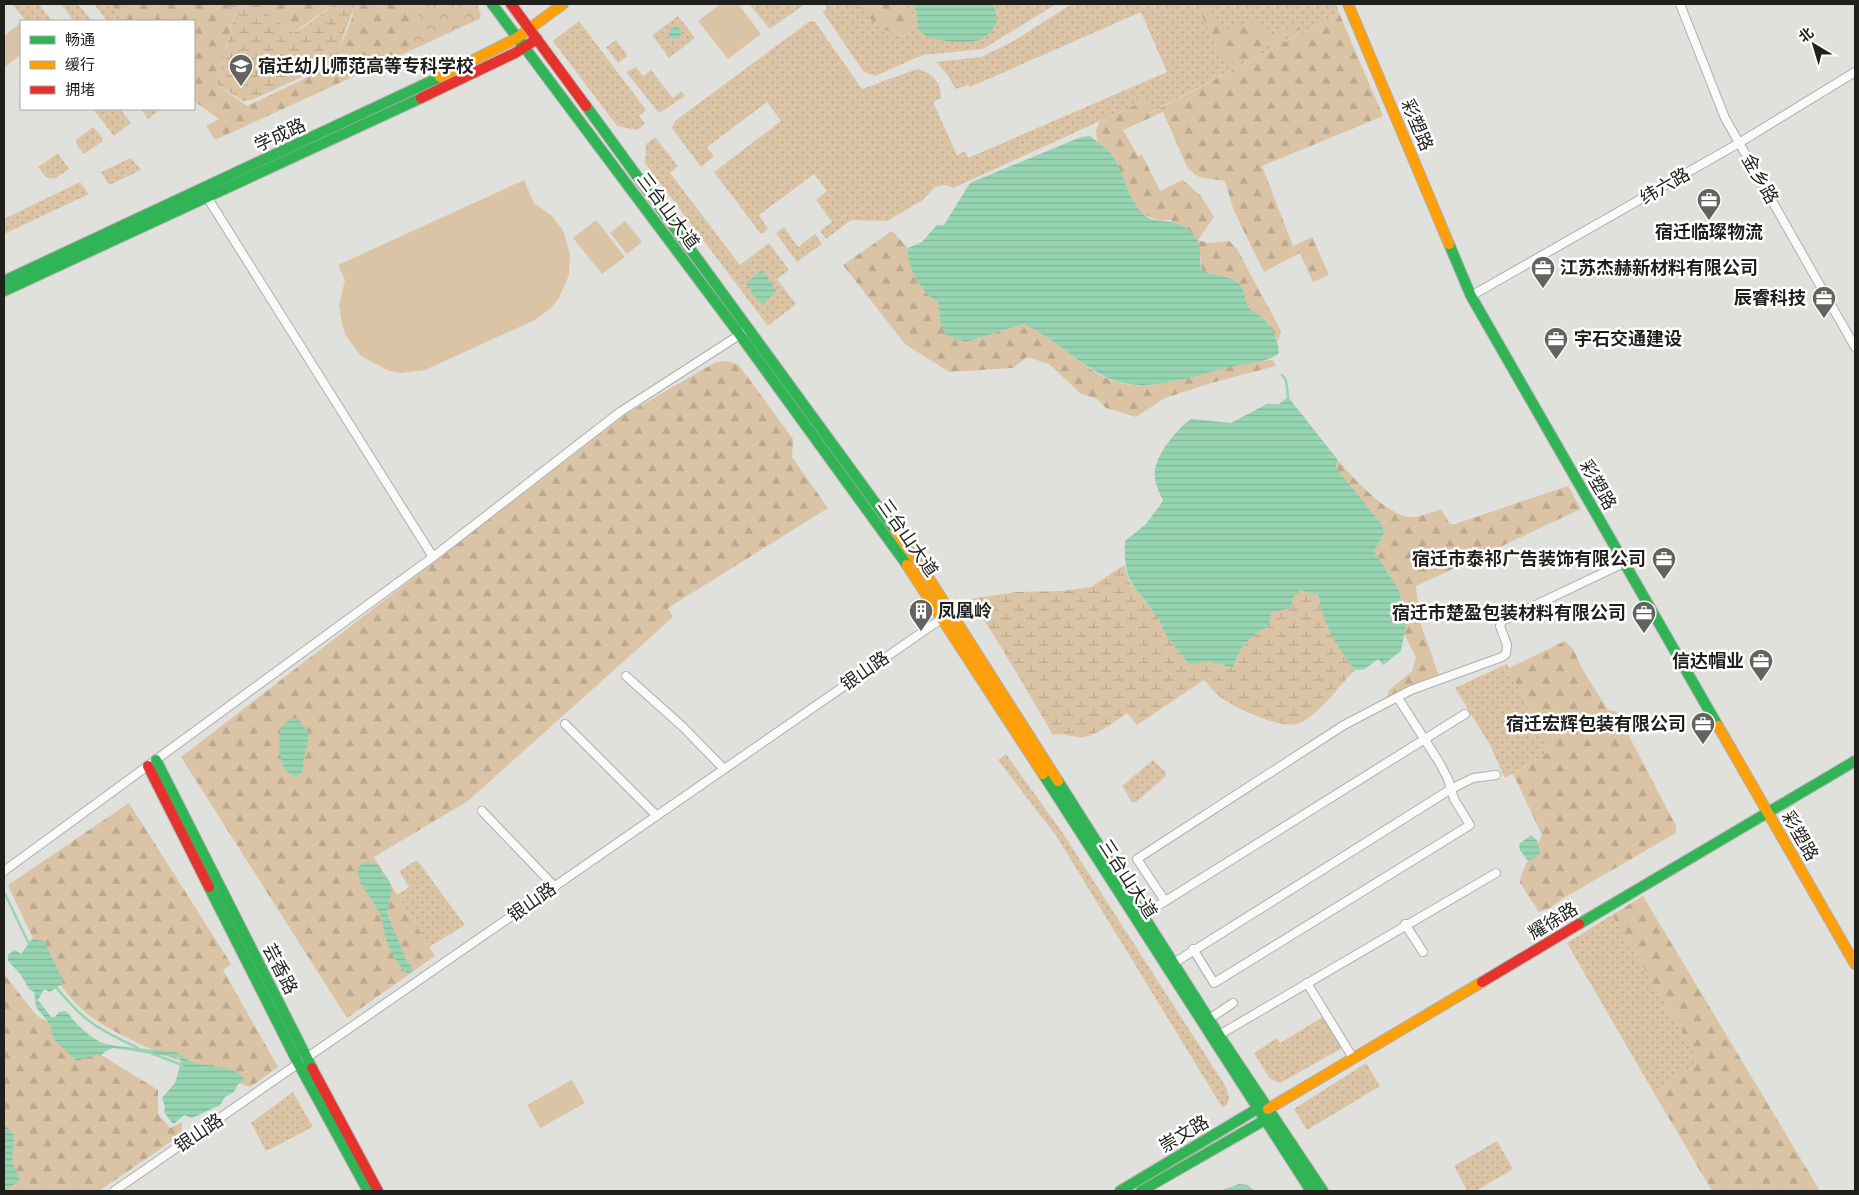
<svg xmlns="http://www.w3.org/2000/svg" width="1859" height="1195" viewBox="0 0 1859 1195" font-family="Spectral,'Noto Sans SC',serif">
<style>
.grass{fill:url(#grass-dots)}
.forest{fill:url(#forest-firs)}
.wetland{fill:url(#wetland-marsh)}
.park{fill:url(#park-crowns)}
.pitch{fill:#dbc4a6}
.water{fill:url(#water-rules)}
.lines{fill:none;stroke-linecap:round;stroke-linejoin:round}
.stream{stroke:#96d5b2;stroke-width:2.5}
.street-casing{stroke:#aeafab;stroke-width:10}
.fast-casing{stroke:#aeafab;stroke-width:12}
.slow-casing{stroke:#aeafab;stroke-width:12}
.jam-casing{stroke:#aeafab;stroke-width:12}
.street{stroke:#fafafa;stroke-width:8}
.fast{stroke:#30b455;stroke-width:10}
.slow{stroke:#ff9f0a;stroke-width:10}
.jam{stroke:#e5322d;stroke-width:10}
.labels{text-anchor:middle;stroke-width:5;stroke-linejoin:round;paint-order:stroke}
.poi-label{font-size:18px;font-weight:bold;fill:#1f1f1c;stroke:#fff;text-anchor:end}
.street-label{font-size:18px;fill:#1f1f1c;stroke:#fff}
</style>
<defs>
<pattern id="grass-dots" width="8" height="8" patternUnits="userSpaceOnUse" patternTransform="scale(1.25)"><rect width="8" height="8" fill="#dbc4a6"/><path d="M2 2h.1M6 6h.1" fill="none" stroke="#bca88e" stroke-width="1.8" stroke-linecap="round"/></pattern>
<pattern id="forest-firs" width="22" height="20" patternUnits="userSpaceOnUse" patternTransform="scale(1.25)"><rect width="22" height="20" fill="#dbc4a6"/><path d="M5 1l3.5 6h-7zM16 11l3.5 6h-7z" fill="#bca88e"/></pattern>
<pattern id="wetland-marsh" width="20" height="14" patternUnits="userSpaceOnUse" patternTransform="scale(1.25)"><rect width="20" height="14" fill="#dbc4a6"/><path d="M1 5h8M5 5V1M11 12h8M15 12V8" fill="none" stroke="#bca88e"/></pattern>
<pattern id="park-crowns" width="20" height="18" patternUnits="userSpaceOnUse" patternTransform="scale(1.25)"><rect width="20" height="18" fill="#dbc4a6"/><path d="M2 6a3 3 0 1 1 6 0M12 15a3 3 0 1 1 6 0" fill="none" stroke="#bca88e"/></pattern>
<pattern id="water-rules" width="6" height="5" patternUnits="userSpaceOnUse" patternTransform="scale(1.25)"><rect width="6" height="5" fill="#96d5b2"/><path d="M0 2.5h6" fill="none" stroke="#81b698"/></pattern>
</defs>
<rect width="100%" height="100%" fill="#e0e1dc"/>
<g class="grass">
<polygon points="12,4 39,4 52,21 26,21"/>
<polygon points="61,4 78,4 92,21 74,21"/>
<polygon points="94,4 111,4 125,21 107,21"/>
<polygon points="749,4 805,4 770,29"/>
<polygon points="824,4 1056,4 983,49 923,55 875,76 863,71 823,12 827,8"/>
<path d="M1072,4H1336L1339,13L1150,113L1144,101L953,188L945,185L935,187L923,200L887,221L851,220L826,239L820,231L832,222L816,200L827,191L814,174L759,215L768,229L761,234L714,172L781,121L767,102L707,147L714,156L701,167L672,128L675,121L810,21L815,22L862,89L917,69C932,72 941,82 941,98L933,102L957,155L965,151L968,158L1167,72L1141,12L970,87L968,85L956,89L947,74L936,62L981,57L1012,42Z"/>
<polygon points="678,16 695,38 669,58 652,35"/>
<polygon points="579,21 646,110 639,116 645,124 637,130 617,126 553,41"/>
<polygon points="616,40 628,56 618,63 606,47"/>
<polygon points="636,67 643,76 651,70 673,98 681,91 685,96 659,113 626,72"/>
<polygon points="93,109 120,109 131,123 114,136"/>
<polygon points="141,109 158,109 159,111 148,119"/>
<polygon points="93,127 102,137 103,141 84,154 76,144 76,140"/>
<polygon points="655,137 678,166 670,173 740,265 769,243 789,270 777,279 796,304 768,326 645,163 646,144"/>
<polygon points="58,153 69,169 54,179 46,177 38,167"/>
<polygon points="131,158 141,170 109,185 101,172"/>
<polygon points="80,182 89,194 4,234 4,219"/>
<polygon points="784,227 798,247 815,234 822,244 797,262 776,233"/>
<polygon points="1507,664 1549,752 1505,778 1490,745 1455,688"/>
<polygon points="1006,754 1062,832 1226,1087 1229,1098 1227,1105 1222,1107 1057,837 998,760"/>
<polygon points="1153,760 1166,772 1166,776 1136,802 1132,802 1122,786"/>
<polygon points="417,860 465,925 429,947 397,895 409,887 399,871"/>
<polygon points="1612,915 1697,1056 1695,1064 1654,1093 1567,943"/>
<polygon points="1323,1017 1342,1048 1280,1083 1270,1079 1254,1053 1277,1038 1280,1043"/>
<polygon points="1366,1063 1380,1086 1307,1130 1294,1109"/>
<polygon points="293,1092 313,1127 266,1151 251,1123"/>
<polygon points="1497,1141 1513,1169 1476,1191 1467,1190 1454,1166"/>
</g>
<g class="forest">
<path d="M111,4L230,5L235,12L217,84L247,106L329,67L326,66C337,54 355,20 354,4H477L481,16L479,19L215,140L206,126L219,119L194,101V21H125Z"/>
<polygon points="269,4 334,4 293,33 268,14"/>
<path d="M862,4H903C922,18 912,40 890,32C878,28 870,18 862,9Z"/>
<path d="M1202,4H1206L1219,27L1226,31L1257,21H1260L1267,35L1271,37L1288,28L1305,23L1306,26L1237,63C1219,66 1208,24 1199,10Z"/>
<path d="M1339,13L1383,116L1262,166L1293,246L1312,237L1329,275L1313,282L1300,253L1264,272L1234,211L1225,181L1199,177L1188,169L1163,112L1123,130L1138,156L1142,155L1160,191L1183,180L1201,196L1214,217L1198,240L1208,243L1229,241L1237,249L1281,331L1278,341C1274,332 1267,324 1260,316C1257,314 1253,313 1250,310C1243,302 1247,290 1238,283C1227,274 1213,277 1202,270L1200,256L1171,220H1158L1142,214L1132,200L1115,160L1097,142L1096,130L1100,121L1144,101L1151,113Z"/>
<path d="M892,231L908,248C907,266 922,294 938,302L941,324L966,342L1024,324C1054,337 1074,360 1100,375C1147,401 1199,371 1246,362C1255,361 1264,361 1273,360L1276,366L1211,383L1165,398L1136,417L1106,408L1097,399L1081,394L1049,364L1027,357L1013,368L949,372L905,344L843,265Z"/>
<polygon points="726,361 738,364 793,439 792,457 828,508 668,608 673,617 468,801 374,857 435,956 347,1018 181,757 626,414 716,362"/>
<path d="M1337,459C1351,476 1391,520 1414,517C1423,516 1433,512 1441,509L1450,524H1455L1568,486L1581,509L1416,586L1420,622L1439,676L1410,687L1387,701L1388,691L1412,671L1416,657L1404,634L1407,620L1401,604L1400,592L1374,551L1385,531L1380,522L1336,468Z"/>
<path d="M1565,641L1573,649L1584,672L1608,710L1616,711L1676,826V833L1562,899L1550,908L1539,912L1520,883C1522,865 1535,852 1542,835L1513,774L1549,752L1509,668Z"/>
<path d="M129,803L231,964L223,970L278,1067L250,1087C202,1068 131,1046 90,1016C53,989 27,925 8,885Z"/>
<polygon points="1643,896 1820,1191 1712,1191 1654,1093 1695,1064 1697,1056 1612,915"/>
<polygon points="4,974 36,1015 158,1090 158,1114 170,1128 182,1122 182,1134 99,1191 4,1191"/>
</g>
<g class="wetland">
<polygon points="228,4 269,4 268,14 293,33 307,25 334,4 354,4 354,8 338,50 326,66 252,100 243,101 217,84 235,13"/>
<path d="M1288,397L1337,459L1336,468L1380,522L1385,532L1374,551L1318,595C1324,623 1337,647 1355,670C1338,687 1323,710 1302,722C1284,732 1236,708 1220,697C1214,692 1209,685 1204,680L1137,725L1127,713C1114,722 1094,739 1077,737C1065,736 1067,733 1053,735C1026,689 1000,643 970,599L1016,592L1061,591L1091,587L1124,565L1131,584L1162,622L1164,631L1211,661L1233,668C1238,648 1249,636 1268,627L1155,478C1157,454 1172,434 1191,419L1231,423L1267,404H1279Z"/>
</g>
<g class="park">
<polygon points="412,4 477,4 481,16 479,19 411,50 402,33 423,23"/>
<polygon points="21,22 21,54 4,68 4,36"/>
</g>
<g class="pitch">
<polygon points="720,4 738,4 761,34 728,59 698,21"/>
<polygon points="21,26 21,52 4,65 4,40"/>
<polygon points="524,180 534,203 551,215 563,230 570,254 569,275 559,298 551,308 535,320 425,370 401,373 389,371 361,356 346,336 342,324 339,305 345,280 338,265"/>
<polygon points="596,220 625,257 602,274 573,238"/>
<polygon points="625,221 642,242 627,254 610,233"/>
<polygon points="572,1080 585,1103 540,1128 527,1105"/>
</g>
<g class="water">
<path d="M912,4H994L997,21C988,44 965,45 943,40C936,38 927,37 921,33C914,23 921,16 912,4Z"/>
<circle cx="675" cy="33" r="6"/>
<path d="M1090,136C1097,142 1105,147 1111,154C1124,171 1126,195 1141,212C1156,229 1180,211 1197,240C1202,248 1198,260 1202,270C1213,277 1227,274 1238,283C1246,289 1244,299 1248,307C1251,311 1253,311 1257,314C1271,323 1278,338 1279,353C1269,363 1241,364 1225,368C1186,378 1139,397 1100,374C1073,359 1052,337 1024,324L966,342L946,335L941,325L938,302C922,294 906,266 908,248L922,242L937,225H944L970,183L1081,137Z"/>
<polygon points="762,270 776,290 775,293 764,303 758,301 746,283"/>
<path d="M1288,397L1337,459L1336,468L1380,522L1385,532L1374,551L1400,592L1401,604L1407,620L1401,651L1383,665L1378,659L1365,669L1355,670C1337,648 1323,623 1318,595L1300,590L1292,599V608L1272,612L1268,627C1249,636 1238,648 1233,668L1211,661L1189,664C1181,654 1172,644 1165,633C1162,629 1162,624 1159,619C1136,586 1123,586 1125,541L1146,524L1163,501C1160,494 1156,486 1155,478C1152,457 1176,431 1191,419L1231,423L1267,404H1279Z"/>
<path d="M297,718L309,733C308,746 302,758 303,771L296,777C277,773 278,741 281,727L290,719Z"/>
<polygon points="1531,835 1537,840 1540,853 1534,859 1527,860 1520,850 1519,844"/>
<path d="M365,862L375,863L388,879L392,890L387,913L406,960L414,970L408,974C398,966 390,951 386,939C383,932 384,922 381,916C374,900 359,887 357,868Z"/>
<path d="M32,939L44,941L62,978V984L50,992L44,989L38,1000L51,1017H55L59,1012L66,1011C76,1024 86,1034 100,1042C108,1047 163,1050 176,1052C180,1054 182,1057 186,1059C202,1069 234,1062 245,1080L238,1084L234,1092L225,1097L220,1105L192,1118L184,1115L175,1123H172L164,1112L165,1107L162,1098L175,1083L181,1062L180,1058L113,1048L106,1051L100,1056L97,1054L77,1061L56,1042L50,1030L52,1027L36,1007L34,992L29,989L21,975L8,961V955L14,950L17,951L21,954Z"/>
<polygon points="4,1124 14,1135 12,1162 20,1180 5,1191"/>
<polygon points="1239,1184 1248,1185 1254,1191 1219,1191"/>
</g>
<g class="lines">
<g class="stream">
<polyline points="1282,375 1286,380 1288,397"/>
<polyline points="5,894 29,944"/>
<path d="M56,987C84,1022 98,1029 138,1048"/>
<polyline points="143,1050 182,1065"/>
</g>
<defs>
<g id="street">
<polyline points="1680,4 1725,118 1855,347"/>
<polyline points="207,197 433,557"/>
<polyline points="1471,296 1739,143 1855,72"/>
<polyline points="626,676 683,727 724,769"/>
<polyline points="565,724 657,816"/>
<polyline points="482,811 555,887"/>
<polyline points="4,871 433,557 620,412 744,332"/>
<polyline points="1165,901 1137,859 1344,725 1411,690 1502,657 1506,654 1507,645 1500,626 1502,621 1624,563"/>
<polyline points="1143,915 1465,714"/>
<polyline points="1405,924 1423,952"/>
<polyline points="1193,949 1214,983 1470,825 1454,799 1448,779 1439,762 1398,698"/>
<polyline points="1174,963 1451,789 1473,778 1496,775"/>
<polyline points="1307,983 1353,1058"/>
<polyline points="1209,1019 1233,1003"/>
<polyline points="1219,1035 1496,873"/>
<polyline points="114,1191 947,615"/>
</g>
<g id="fast">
<polyline points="492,4 740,335 907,565"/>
<polyline points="586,106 895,530"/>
<polyline points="1449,244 1471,296 1718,726"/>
<polyline points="4,281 440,77"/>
<polyline points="4,291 421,98"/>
<polyline points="156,760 312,1068"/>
<polyline points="1043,774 1311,1191"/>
<polyline points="1058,781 1219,1035 1323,1191"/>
<polyline points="209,887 297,1061 368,1191"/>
<polyline points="1579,924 1855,761"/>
<polyline points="1120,1191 1262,1106"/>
<polyline points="1141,1191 1270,1117"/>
</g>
<g id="slow">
<polyline points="1348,4 1449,244"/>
<polyline points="440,77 517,38 563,4"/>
<polyline points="895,530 928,577 1058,781"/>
<polyline points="907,565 1043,774"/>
<polyline points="1718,726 1855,964"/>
<polyline points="1268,1109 1482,982"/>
</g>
<g id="jam">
<polyline points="511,4 586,106"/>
<polyline points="421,98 515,53 537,39"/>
<polyline points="148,766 209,887"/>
<polyline points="1482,982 1579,924"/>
<polyline points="312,1068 378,1191"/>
</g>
</defs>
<use href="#street" class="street-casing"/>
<use href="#fast" class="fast-casing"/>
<use href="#slow" class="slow-casing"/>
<use href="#jam" class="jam-casing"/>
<use href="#street" class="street"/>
<use href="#fast" class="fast"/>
<use href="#slow" class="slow"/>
<use href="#jam" class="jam"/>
</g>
<defs>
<symbol id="university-pin" viewBox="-11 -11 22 30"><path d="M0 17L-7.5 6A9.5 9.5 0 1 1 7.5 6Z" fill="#63635f" stroke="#fff"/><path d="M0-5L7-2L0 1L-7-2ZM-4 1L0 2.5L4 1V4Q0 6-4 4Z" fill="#fff"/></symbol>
<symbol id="office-pin" viewBox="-11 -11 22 30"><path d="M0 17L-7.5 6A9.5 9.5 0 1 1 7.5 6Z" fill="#63635f" stroke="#fff"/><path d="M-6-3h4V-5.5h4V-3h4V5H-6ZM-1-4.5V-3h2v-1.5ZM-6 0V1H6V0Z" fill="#fff"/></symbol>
<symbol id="building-pin" viewBox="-11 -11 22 30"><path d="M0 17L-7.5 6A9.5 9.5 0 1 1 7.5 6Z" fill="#63635f" stroke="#fff"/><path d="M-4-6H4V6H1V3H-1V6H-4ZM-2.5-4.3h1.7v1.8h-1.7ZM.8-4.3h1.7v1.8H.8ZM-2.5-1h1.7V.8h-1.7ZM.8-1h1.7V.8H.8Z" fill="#fff"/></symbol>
</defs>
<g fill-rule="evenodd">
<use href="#university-pin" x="227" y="52" width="28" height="38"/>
<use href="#office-pin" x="1695" y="186" width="28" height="38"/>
<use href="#office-pin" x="1529" y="254" width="28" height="38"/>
<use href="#office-pin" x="1810" y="284" width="28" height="38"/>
<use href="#office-pin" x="1542" y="325" width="28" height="38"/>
<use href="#office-pin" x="1650" y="545" width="28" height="38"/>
<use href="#building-pin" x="907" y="597" width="28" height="38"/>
<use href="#office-pin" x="1630" y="599" width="28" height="38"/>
<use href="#office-pin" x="1747" y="647" width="28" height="38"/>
<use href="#office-pin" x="1689" y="710" width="28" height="38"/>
</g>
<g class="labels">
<g class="poi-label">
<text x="258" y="72" text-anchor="start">宿迁幼儿师范高等专科学校</text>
<text x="1709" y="238" text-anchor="middle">宿迁临璨物流</text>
<text x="1560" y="274" text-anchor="start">江苏杰赫新材料有限公司</text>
<text x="1806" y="304">辰睿科技</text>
<text x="1574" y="345" text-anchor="start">宇石交通建设</text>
<text x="1646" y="565">宿迁市泰祁广告装饰有限公司</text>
<text x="938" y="617" text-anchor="start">凤凰岭</text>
<text x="1626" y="619">宿迁市楚盈包装材料有限公司</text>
<text x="1744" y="667">信达帽业</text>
<text x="1686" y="730">宿迁宏辉包装有限公司</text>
</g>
<g class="street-label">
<text transform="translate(1417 125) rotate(67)" y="6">彩塑路</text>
<text transform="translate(280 135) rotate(-25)" y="6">学成路</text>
<text transform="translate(1760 179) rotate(60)" y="6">金乡路</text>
<text transform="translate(1665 186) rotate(-30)" y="6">纬六路</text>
<text transform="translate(668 211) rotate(53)" y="6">三台山大道</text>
<text transform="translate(1598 485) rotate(60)" y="6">彩塑路</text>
<text transform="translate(908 538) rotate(55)" y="6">三台山大道</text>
<text transform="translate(865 671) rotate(-35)" y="6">银山路</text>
<text transform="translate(1800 836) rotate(60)" y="6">彩塑路</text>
<text transform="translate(1128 879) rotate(57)" y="6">三台山大道</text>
<text transform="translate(532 902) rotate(-35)" y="6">银山路</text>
<text transform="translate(1553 921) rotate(-31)" y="6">耀徐路</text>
<text transform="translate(280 969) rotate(63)" y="6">芸香路</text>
<text transform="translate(199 1133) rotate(-34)" y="6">银山路</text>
<text transform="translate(1184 1134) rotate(-31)" y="6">崇文路</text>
</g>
</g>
<rect width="1859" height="1195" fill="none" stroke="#1f1f1c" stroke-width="10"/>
<rect x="20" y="20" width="175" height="90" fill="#ffffff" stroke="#a5a5a4"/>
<rect x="30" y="36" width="25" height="8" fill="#30b455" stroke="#a5a5a4"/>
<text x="65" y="45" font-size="15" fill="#1f1f1c">畅通</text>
<rect x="30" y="61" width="25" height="8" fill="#ff9f0a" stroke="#a5a5a4"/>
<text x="65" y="70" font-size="15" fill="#1f1f1c">缓行</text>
<rect x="30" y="86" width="25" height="8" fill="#e5322d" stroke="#a5a5a4"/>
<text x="65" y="95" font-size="15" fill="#1f1f1c">拥堵</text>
<g transform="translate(1814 45) rotate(322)" stroke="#ffffff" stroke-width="4" paint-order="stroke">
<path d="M0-4L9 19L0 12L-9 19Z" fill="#1f1f1c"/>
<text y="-8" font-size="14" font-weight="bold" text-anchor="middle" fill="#1f1f1c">北</text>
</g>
</svg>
